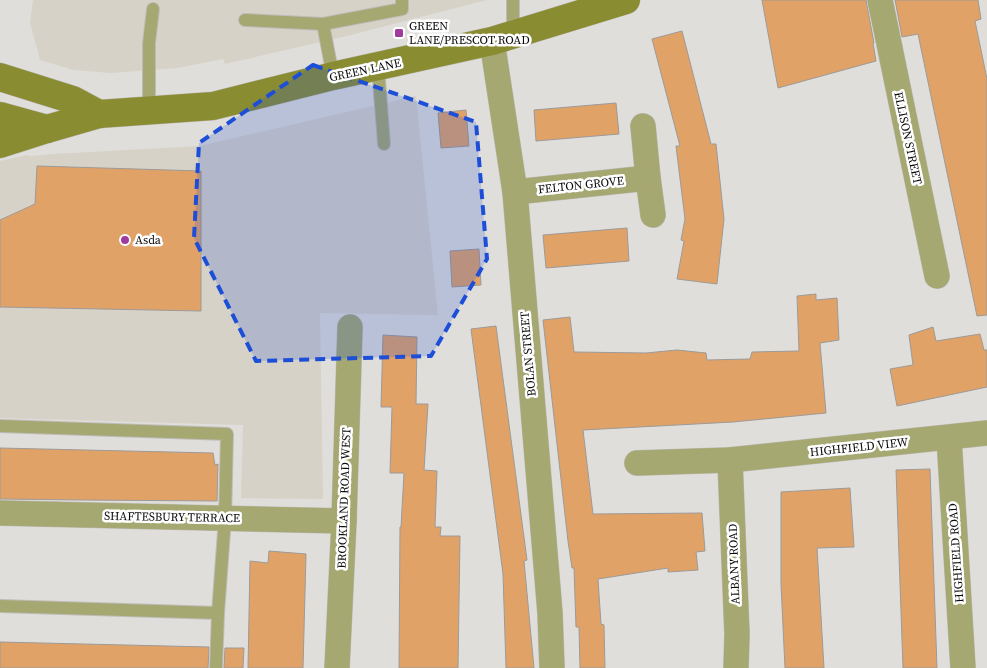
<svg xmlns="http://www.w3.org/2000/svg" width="987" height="668" viewBox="0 0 987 668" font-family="'Source Serif 4',serif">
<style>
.built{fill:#d7d2c7}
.building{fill:#e1a268;stroke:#9d9a97}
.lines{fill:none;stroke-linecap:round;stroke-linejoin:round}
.lane-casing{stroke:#bebcb9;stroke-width:14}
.street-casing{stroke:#bebcb9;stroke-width:26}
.secondary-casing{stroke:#bebcb9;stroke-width:29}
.lane{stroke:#a6a871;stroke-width:12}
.street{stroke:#a6a871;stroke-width:25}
.secondary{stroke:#8a8c32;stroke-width:28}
.marked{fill:#1d4ed8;fill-opacity:0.2;stroke:#1d4ed8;stroke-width:4;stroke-dasharray:10 6;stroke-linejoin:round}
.poi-dot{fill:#a13a9d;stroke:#fff;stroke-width:2}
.labels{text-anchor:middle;stroke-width:5;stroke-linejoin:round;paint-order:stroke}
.poi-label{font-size:12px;fill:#0c0b0a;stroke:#fff;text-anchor:start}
.street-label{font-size:12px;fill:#0c0b0a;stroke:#fff}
</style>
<rect width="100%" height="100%" fill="#e0deda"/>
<g class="built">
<polygon points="33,0 487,0 347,36 225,64 223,59 177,68 111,73 73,70 40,60 30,23"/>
<polygon points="416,96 438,315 320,313 323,499 241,498 243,425 0,418 0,161 27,155 31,156 53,154 200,146"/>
</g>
<g class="building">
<polygon points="762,0 866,0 874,43 873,43 876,61 778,88"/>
<polygon points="895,0 978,0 981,19 975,21 987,79 987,315 977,316 918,34 902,37"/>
<polygon points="682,31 711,144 716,144 724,219 717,284 677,279 684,241 681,240 685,219 676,146 680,146 652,39"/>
<polygon points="616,103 619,134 536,141 534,110"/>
<polygon points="466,110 469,146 441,148 438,113"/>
<polygon points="37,166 201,171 201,311 0,307 0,220 35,204"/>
<polygon points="627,228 629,261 546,268 543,235"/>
<polygon points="479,249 481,285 452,287 450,251"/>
<polygon points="816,294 816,300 837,298 839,340 820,343 826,413 733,422 583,430 593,514 702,513 705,551 696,552 698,570 668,572 668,568 598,579 601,624 604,625 605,668 580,668 579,627 576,627 574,568 572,568 568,541 543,320 570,317 574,352 646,353 677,350 706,353 707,360 750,359 752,352 799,351 797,296"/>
<polygon points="496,326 527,560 524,561 534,668 506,668 503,574 471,329"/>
<polygon points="933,327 936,341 980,334 984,350 987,350 987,387 897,406 890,369 913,365 909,335"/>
<polygon points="383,335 417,337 416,404 428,404 424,470 437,471 435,527 441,527 440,536 460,536 458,668 399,668 400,527 401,527 404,473 390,473 392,407 381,407"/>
<polygon points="0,448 213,453 215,465 218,464 217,501 81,500 0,499"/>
<polygon points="930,469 937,668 903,668 896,470"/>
<polygon points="850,488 854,547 817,548 824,668 785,668 781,584 781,492"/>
<polygon points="269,551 306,554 303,668 248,668 250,561 268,563"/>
<polygon points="0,642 209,647 208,668 0,668"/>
<polygon points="225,648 244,648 243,668 224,668"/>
</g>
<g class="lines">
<defs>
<g id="lane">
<polyline points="513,0 513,34"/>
<polyline points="245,20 323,24"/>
<polyline points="378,67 384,144"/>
<polyline points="333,76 323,24 402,9 402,0"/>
<polyline points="149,111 149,43 153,9"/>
<polyline points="0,426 227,434 225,518 218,613 216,668"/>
<polyline points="0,606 218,613"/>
</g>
<g id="street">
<polyline points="880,0 937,276"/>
<polyline points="492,41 515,192 550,613 552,668"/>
<polyline points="643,126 648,178 653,215"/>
<polyline points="515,192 648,178"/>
<polyline points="949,438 963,668"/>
<polyline points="730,460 737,634 736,668"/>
<polyline points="637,463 730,460 987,433"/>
<polyline points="0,513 344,521"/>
<polyline points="337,668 344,521 350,327"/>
</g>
<g id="secondary">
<polyline points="0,77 73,100 99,114"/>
<polyline points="0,116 47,129"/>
<polyline points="0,144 47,129 99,114 213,106 333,76 492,41 626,0"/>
</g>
</defs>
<use href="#lane" class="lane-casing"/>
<use href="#street" class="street-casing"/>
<use href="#secondary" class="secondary-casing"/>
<use href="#lane" class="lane"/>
<use href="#street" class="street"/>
<use href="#secondary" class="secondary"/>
</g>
<path class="marked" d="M313,65L476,122L487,259L431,356L256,361L194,238L199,143Z"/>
<g class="poi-dot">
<rect x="394" y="28" width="10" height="10" rx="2.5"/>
<circle cx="125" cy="240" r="5"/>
</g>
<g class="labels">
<g class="poi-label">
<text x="409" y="30">GREEN<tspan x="409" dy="14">LANE/PRESCOT ROAD</tspan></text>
<text x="135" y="244">Asda</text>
</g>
<g class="street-label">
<text transform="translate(365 70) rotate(-12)" y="4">GREEN LANE</text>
<text transform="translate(908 138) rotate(78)" y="4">ELLISON STREET</text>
<text transform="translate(581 185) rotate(-6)" y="4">FELTON GROVE</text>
<text transform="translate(528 354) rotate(-95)" y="4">BOLAN STREET</text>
<text transform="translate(859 447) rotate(-6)" y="4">HIGHFIELD VIEW</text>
<text transform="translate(344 498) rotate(-88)" y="4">BROOKLAND ROAD WEST</text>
<text transform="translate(172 517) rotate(1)" y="4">SHAFTESBURY TERRACE</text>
<text transform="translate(956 553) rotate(-94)" y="4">HIGHFIELD ROAD</text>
<text transform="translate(734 564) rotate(-92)" y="4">ALBANY ROAD</text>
</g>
</g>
</svg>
